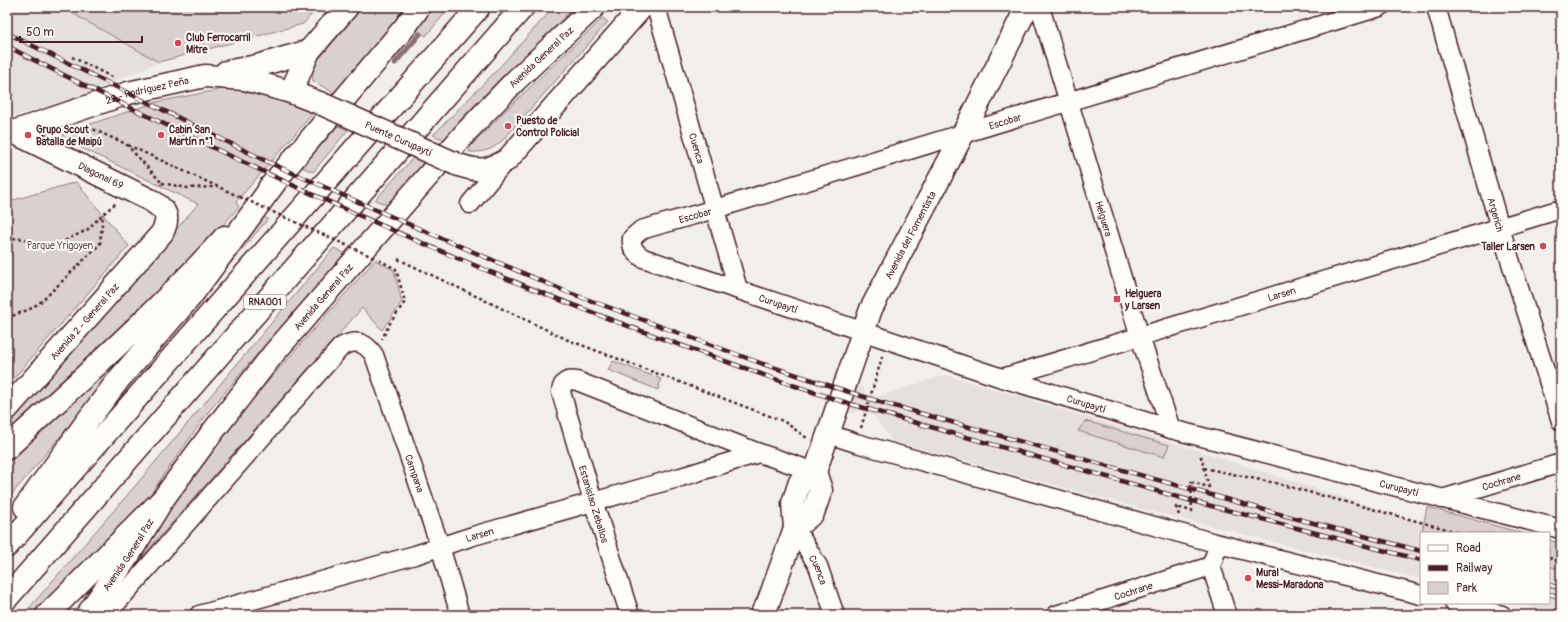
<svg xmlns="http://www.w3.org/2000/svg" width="1568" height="622" viewBox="0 0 1568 622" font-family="Pangolin,sans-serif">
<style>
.built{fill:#e5dfdd}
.green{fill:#d9d0cf;stroke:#92787d}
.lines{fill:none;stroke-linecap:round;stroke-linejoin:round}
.stream{stroke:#8b6f75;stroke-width:5}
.minor-casing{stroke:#4a1f2b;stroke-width:21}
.tertiary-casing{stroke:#4a1f2b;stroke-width:25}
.motorway-casing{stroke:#4a1f2b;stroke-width:25}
.path{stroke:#4a1f2b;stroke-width:2.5;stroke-dasharray:3 3;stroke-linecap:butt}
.minor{stroke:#fdfcf7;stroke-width:18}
.tertiary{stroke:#fdfcf7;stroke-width:22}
.motorway{stroke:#fdfcf7;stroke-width:22}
.rail-casing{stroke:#4a1f2b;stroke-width:4.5}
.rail{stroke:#fdfcf7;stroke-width:3;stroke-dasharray:9;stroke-linecap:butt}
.tertiary-bridge-casing{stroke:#4a1f2b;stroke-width:25;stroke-linecap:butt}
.path-bridge{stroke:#4a1f2b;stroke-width:2.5;stroke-dasharray:3 3;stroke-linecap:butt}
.tertiary-bridge{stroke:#fdfcf7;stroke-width:22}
.poi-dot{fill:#d1495b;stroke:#fdfcf7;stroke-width:1.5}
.labels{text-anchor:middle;stroke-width:4;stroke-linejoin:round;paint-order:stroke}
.shield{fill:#fdfcf7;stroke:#806168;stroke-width:1}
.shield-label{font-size:9px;font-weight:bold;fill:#4a1f2b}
.poi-label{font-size:10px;font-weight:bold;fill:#4a1f2b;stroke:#fdfcf7;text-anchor:start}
.street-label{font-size:10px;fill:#4a1f2b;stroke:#fdfcf7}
.park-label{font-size:10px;fill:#6e4b54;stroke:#fdfcf7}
</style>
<rect width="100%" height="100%" fill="#f2efeb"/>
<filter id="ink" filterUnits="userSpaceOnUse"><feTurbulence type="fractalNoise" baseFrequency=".025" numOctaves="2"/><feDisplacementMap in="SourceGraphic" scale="8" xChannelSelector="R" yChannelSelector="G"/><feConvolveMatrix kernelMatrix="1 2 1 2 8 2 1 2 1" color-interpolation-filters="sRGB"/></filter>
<g filter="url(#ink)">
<g class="built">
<polygon points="7,7 61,7 159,62 69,101 7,118"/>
<polygon points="946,375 1184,446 1453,533 1421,533 1421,579 1139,508 892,441 873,415 859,410 853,413 848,412 846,407 853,389 858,386 863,388 865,393 877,397"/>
<polygon points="1549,564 1561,568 1561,615 1513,603 1549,603"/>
</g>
<g class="green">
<polygon points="61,7 318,7 303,24 159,62"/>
<polygon points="363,7 407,7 336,94 313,81 312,73 313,66"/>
<polygon points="432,7 450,7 426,36 415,31"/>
<polygon points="554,7 574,7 445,140 433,135 495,72"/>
<path d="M603,18L608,22L502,141C492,150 482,153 469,152L471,146L508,108Z"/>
<polygon points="228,88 255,91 315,111 236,202 239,207 193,259 121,332 7,432 7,426 198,204 65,140 63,138 63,133 157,102"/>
<polygon points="338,126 348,130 313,172 302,167"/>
<polygon points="413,158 424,163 387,205 375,200"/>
<polygon points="76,182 129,246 7,386 7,202"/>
<polygon points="257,214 268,219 190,311"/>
<polygon points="334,248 346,254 253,359 209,411 137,513 39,615 23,615 136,485"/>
<polygon points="375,260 394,270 402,302 382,330 362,308 118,584 163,516 216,444 254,397"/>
<polygon points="141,340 7,500 7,460"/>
<polygon points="613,361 661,379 658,390 608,370"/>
<polygon points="1085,421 1169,445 1164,457 1078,431"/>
<polygon points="1427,507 1522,533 1431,533 1422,531"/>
<polygon points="1549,540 1561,544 1561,570 1549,566"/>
</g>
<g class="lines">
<polyline class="stream" points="395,63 420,34"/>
<defs>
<g id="minor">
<path id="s1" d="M656,7L738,289"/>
<path id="s2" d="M1040,7L1140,337L1171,429"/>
<path id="s3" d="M1380,7L715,209L641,230L632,238C631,249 635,252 643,258L1002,378L1171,429L1561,529"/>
<path id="s4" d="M1436,7L1500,228L1561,421"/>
<polyline points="470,204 506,160"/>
<path id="s5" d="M1002,378L1561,209"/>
<polyline points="828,434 856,443 1219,544 1421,595"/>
<path id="s6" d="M1442,499L1561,463"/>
<path id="s7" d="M795,528L818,566L835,615"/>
<polyline points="1215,555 1211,566 1227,615"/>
<polyline points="1454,603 1502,615"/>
<path id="s8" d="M106,615L341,347C355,339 365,342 374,355L440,546L460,615"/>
<path id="s9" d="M199,615L415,555L473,536L681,477L759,453"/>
<path d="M630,615L593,501L561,392C562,382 567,379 577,381L759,453L815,472"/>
<path id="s10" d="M1056,615L1211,566"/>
</g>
<g id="tertiary">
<polyline points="226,72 257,66 309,51"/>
<polyline points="291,92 309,51 347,7"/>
<path id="s11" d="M7,134L128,93L205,76L244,79L291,92L322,104"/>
<path d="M456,164C478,172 486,172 507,160L642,7"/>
<polyline points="269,188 405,27 419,7"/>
<path id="s12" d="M7,409L162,233C170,217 167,211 152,201L13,132"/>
<path d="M7,448C81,379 157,312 225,237"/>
<polyline points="795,528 813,513 821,490 815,472"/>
<path id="s13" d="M87,615L130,553L163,499L211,434L274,353L467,131L515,81L594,7"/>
<path id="s14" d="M761,615L768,603L795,528L793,503L800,482L815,472L871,309L963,134L1027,7"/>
</g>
<g id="motorway">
<polyline points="25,507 88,420 119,379 191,296 282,173"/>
<polyline points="7,546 479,7"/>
<polyline points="7,598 523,7"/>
<polyline points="47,615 163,499"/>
</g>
</defs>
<use href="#minor" class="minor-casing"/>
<use href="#tertiary" class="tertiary-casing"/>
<use href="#motorway" class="motorway-casing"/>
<g class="path">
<polyline points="72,57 114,78"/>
<polyline points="88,127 126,144 162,183 161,185"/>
<polyline points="128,145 240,197"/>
<polyline points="162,183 188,188 215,187"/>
<polyline points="7,239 18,238 28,240 40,245 50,245 60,243 87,230 103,214 116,203"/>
<polyline points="398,259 568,340 783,421 807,438"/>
<polyline points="379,260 396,269 405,302 390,323 382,339"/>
<polyline points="7,318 30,309 42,301 100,244 103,214"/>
<polyline points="861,428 883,354"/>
<polyline points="1204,468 1275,483 1461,533"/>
<polyline points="1179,515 1176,507 1192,511 1191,482 1209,487 1200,453"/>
<polyline points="1549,558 1561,561"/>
</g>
<use href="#minor" class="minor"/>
<use href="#tertiary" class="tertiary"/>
<use href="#motorway" class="motorway"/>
<defs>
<g id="rail">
<polyline points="7,33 270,163 406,223 567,292 763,364 880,402 1279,514 1421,551"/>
<path d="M7,46C56,72 106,96 156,120C337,209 521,290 711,356C766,376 821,396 878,412L1192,501L1421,560"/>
<polyline points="1549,585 1561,588"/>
<polyline points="1549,594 1561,597"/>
</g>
</defs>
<use href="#rail" class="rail-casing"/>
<use href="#rail" class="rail"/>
<defs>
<g id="tertiary-bridge">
<path id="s15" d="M322,104L456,164"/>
</g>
</defs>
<use href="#tertiary-bridge" class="tertiary-bridge-casing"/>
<polyline class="path-bridge" points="240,197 377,259"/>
<use href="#tertiary-bridge" class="tertiary-bridge"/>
</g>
</g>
<g class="poi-dot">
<circle cx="178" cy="43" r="4"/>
<circle cx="508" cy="126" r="4"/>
<circle cx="28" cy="135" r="4"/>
<circle cx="161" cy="135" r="4"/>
<circle cx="1543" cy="246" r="4"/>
<rect x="1113" y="295" width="8" height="8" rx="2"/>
<circle cx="1248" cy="578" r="4"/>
</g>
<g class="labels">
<rect class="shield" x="244" y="295" width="42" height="14" rx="3"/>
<g class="shield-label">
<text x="265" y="305">RNA001</text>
</g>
<g class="poi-label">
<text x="186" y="41">Club Ferrocarril<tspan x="186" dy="12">Mitre</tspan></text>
<text x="516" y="124">Puesto de<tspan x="516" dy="12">Control Policial</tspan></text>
<text x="36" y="133">Grupo Scout<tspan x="36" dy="12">Batalla de Maipú</tspan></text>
<text x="169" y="133">Cabin San<tspan x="169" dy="12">Martín n°1</tspan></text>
<text x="1535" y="250" text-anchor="end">Taller Larsen</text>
<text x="1125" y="297">Helguera<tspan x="1125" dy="12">y Larsen</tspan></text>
<text x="1256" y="576">Mural<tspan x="1256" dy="12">Messi-Maradona</tspan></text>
</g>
<g class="street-label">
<text dy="4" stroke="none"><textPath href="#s13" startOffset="721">Avenida General Paz</textPath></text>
<text dy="4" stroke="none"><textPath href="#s11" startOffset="147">22 - Rodríguez Peña</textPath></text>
<text transform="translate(1005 121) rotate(-17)" y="4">Escobar</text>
<text dy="4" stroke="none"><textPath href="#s15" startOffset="84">Puente Curupaytí</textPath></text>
<text dy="4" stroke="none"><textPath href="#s1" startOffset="147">Cuenca</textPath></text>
<text transform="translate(101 175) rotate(26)" y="4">Diagonal 69</text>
<text dy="4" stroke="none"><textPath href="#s4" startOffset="216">Argerich</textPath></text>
<text transform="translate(695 215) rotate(-16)" y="4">Escobar</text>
<text dy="4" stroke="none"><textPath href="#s2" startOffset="221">Helguera</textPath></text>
<text dy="4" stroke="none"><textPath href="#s14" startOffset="415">Avenida del Fomentista</textPath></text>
<text dy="4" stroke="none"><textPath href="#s5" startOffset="292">Larsen</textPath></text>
<text dy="4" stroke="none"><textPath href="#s13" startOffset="397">Avenida General Paz</textPath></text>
<text dy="4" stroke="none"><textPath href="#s3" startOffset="951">Curupaytí</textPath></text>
<text dy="4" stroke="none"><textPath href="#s12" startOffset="117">Avenida 2 - General Paz</textPath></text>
<text dy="4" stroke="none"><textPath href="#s3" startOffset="1275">Curupaytí</textPath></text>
<text dy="4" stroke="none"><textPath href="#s8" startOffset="520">Campana</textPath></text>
<text dy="4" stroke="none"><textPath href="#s6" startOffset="62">Cochrane</textPath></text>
<text dy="4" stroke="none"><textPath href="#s3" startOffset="1599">Curupaytí</textPath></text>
<text transform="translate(594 504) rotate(73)" y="4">Estanislao Zeballos</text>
<text dy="4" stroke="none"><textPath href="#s9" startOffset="292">Larsen</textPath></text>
<text dy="4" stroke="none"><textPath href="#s13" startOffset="73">Avenida General Paz</textPath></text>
<text dy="4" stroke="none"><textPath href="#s7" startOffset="48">Cuenca</textPath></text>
<text dy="4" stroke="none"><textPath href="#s10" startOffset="81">Cochrane</textPath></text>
</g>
<g class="park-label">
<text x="60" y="249">Parque Yrigoyen</text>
</g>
</g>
<rect width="1568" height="622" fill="none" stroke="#fdfcf7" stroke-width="24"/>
<rect x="12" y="12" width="1544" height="598" fill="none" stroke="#4a1f2b" stroke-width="1.5" filter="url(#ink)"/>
<rect x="1420" y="532" width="130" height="72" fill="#fdfcf7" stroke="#b5a4a5"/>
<rect x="1428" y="545" width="20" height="6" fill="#fdfcf7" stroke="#b5a4a5"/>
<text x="1456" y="552" font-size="12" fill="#4a1f2b">Road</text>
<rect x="1428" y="565" width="20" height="6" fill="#4a1f2b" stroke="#b5a4a5"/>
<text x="1456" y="572" font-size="12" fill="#4a1f2b">Railway</text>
<rect x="1428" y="582" width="20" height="12" fill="#d9d0cf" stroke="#b5a4a5"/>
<text x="1456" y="592" font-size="12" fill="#4a1f2b">Park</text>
<path d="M20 36v6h122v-6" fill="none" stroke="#4a1f2b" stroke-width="2"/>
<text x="26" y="36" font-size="12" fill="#4a1f2b" stroke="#fdfcf7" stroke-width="3" paint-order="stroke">50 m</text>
</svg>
